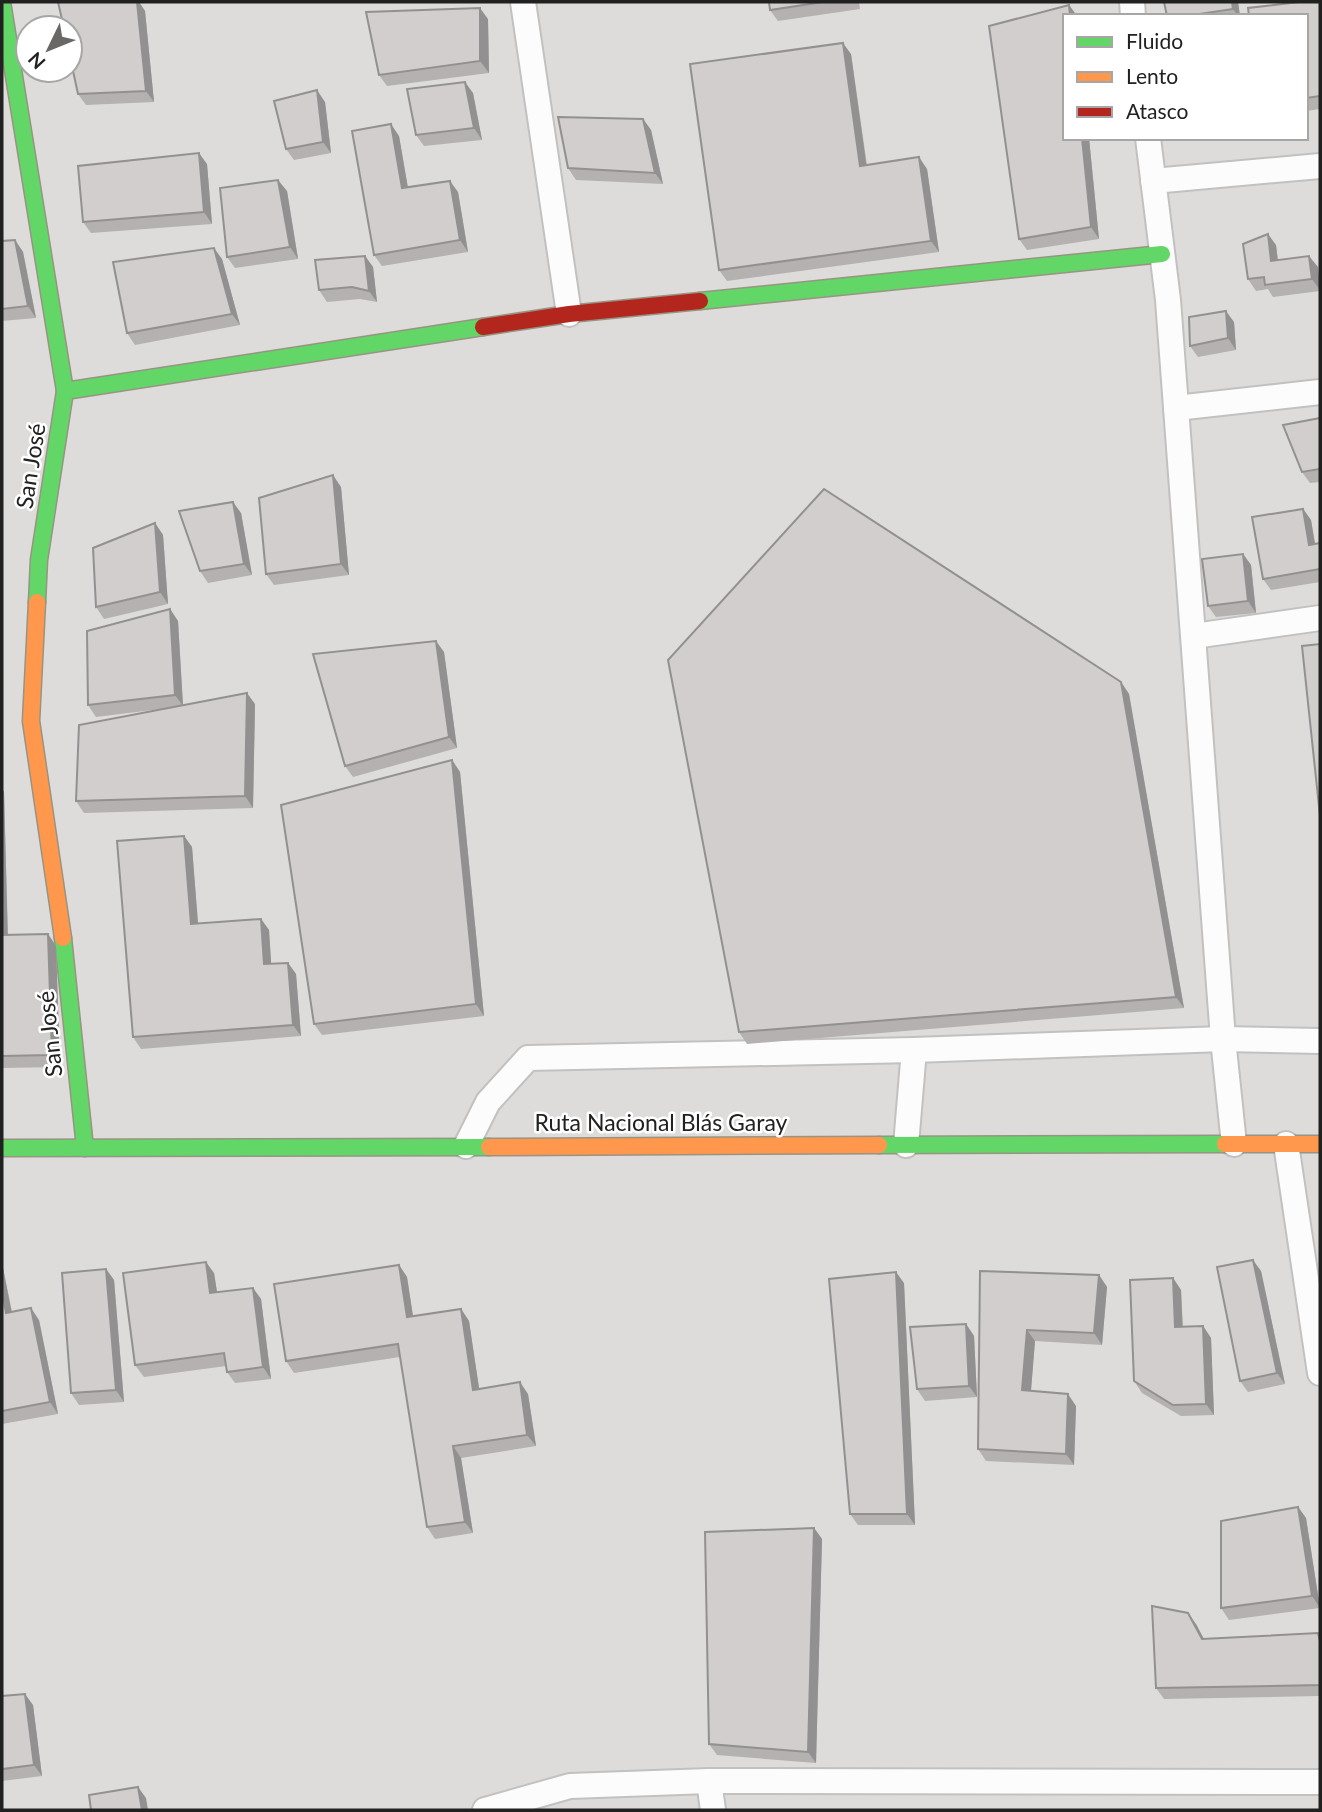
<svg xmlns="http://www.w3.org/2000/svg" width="1322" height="1812" viewBox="0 0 1322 1812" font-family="Lato,sans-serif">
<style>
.residential{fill:#dedcdb;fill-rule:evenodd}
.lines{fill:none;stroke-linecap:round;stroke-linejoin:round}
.street-casing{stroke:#c2c1c0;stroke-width:28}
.fast-casing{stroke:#989483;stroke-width:19}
.slow-casing{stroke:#989483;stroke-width:19}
.jam-casing{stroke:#989483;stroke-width:19}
.street{stroke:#fcfcfc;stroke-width:24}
.fast{stroke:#63d668;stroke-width:16}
.slow{stroke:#ff974d;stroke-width:16}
.jam{stroke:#b3261e;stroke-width:16}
.wall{fill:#b4b1b0}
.shaded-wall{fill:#929090}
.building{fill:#d1cecd;stroke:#929090;stroke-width:2}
.labels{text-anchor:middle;stroke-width:5;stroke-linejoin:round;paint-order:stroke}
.street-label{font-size:23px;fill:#212121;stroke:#fff}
</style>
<rect width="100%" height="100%" fill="#eeecea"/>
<path class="residential" d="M2,2H1320V1810H2ZM1065,16H1306V138H1065ZM28,28H70V70H28Z"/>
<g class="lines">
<defs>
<g id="street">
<polyline points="523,2 569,314"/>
<polyline points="1132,2 1133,16"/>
<polyline points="1148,138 1168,300 1223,1039 1234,1144"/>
<polyline points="1153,181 1320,166"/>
<polyline points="1176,408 1320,392"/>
<polyline points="1194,636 1320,618"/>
<polyline points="1286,1144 1320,1373"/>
<polyline points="906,1145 914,1050 1223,1039 1320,1041"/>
<polyline points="466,1146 488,1102 528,1058 914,1050"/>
<polyline points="709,1781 713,1810"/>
<polyline points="485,1810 570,1786 709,1781 1320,1782"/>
</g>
<g id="fast">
<polyline points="2,2 65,391 39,560 37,602"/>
<polyline points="700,301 1162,254"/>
<polyline points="65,391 483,327"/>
<polyline points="63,938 85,1148"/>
<polyline points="879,1145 1225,1144"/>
<polyline points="2,1148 489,1147"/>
</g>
<g id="slow">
<polyline points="37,602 31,721 63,938"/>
<polyline points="1225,1144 1320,1144"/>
<polyline points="489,1147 879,1145"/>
</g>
<polyline id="jam" points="483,327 569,314 700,301"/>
</defs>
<use href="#street" class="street-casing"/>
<use href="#fast" class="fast-casing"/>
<use href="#slow" class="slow-casing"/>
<use href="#jam" class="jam-casing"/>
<use href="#street" class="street"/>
<use href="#fast" class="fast"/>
<use href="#slow" class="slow"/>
<use href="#jam" class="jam"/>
</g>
<g class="wall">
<polygon points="58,2 139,2 145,11 154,102 86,105 78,94"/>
<polygon points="769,2 859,2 860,9 778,21 770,10"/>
<polygon points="1164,2 1238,2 1240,16 1167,16"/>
<polygon points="1320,2 1320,109 1306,111 1306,16"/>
<polygon points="1069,5 1077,16 1065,16 1065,138 1089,138 1099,239 1027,250 1019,239 989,26"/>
<polygon points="488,19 489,73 387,86 379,75"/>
<polygon points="851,54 867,165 927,169 939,252 727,281 719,270"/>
<polygon points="473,93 482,140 424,146 416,135"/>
<polygon points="325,102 331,153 294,160 286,149"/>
<polygon points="643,119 651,130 663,184 576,180 568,168"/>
<polygon points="399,136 408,188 458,192 468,252 382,266 374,255"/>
<polygon points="207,164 212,224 91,233 83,222"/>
<polygon points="287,191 298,259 235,268 227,257"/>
<polygon points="15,240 23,252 36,318 2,321 2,241"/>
<polygon points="1276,245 1278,260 1318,267 1320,291 1273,297 1268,289 1256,291 1248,279"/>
<polygon points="365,256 373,267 377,302 360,299 327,302 319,290"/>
<polygon points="222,259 240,325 135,345 127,333"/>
<polygon points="1234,322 1236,350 1198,357 1190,346"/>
<polygon points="1320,418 1320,482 1310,483 1302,472"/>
<polygon points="341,487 349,575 274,585 266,574"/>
<polygon points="1303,509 1311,520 1315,544 1320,543 1320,582 1271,590 1263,579"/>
<polygon points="241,513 252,575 208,583 200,571"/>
<polygon points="155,523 163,535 168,604 104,619 96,607"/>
<polygon points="1243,554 1251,565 1256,613 1216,617 1208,606"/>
<polygon points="170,609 178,621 183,705 255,704 253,808 84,813 76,801 169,708 96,717 88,705"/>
<polygon points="444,652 457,748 353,777 345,766"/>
<polygon points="1121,682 1129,694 1184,1008 747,1044 739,1032"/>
<polygon points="452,760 460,772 484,1016 322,1035 314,1024"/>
<polygon points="2,789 4,792 8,935 48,934 56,946 60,1067 2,1068"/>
<polygon points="184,836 192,847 198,924 261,919 269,930 271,964 288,963 296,974 301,1036 141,1049 133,1037"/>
<polygon points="399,1265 407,1277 413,1317 461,1309 469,1321 479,1389 528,1394 536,1446 461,1458 473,1533 435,1539 427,1527 400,1357 294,1373 286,1361"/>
<polygon points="2,1266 3,1268 12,1312 39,1320 58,1414 2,1424"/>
<polygon points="106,1269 114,1280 124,1402 79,1405 71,1393"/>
<polygon points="980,1271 1099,1275 1107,1287 1102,1345 1035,1341 1031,1391 1076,1406 1074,1465 986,1461 978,1449"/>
<polygon points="1261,1271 1285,1384 1248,1392 1240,1381"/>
<polygon points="214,1273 217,1292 253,1288 261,1299 271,1379 235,1383 227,1372 226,1366 144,1377 135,1365"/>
<polygon points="1173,1278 1181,1290 1183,1327 1203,1326 1211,1338 1214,1415 1181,1416 1142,1393 1134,1381"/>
<polygon points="904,1283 915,1525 858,1525 850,1514"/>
<polygon points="966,1324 974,1336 977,1397 925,1401 917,1389"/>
<polygon points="1298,1507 1306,1518 1320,1608 1229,1620 1221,1608"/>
<polygon points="814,1528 822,1539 816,1763 717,1755 709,1744"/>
<polygon points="1196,1624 1204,1639 1318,1633 1320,1636 1320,1696 1164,1699 1156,1688"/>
<polygon points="2,1696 33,1705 42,1776 2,1781"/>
</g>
<g class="shaded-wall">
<polygon points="137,2 139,2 145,11 154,102 146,91"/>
<polygon points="1232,2 1238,2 1240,16 1238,16 1233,9"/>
<polygon points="1069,5 1077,16 1070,16"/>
<polygon points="480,8 488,19 489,73 480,61"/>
<polygon points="843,43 851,54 868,177 860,166"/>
<polygon points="465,82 473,93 482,140 474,128"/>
<polygon points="317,90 325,102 331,153 323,142"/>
<polygon points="643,119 651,130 663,184 655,173"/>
<polygon points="391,124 399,136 410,200 402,188"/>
<polygon points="1082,138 1089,138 1099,239 1091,227"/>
<polygon points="199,153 207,164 212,224 204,212"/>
<polygon points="919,157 927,169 939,252 931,241"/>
<polygon points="278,180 287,191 298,259 290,247"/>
<polygon points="450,181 458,192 468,252 460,240"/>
<polygon points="1268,234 1276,245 1279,272 1271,261"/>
<polygon points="15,240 23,252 36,318 28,306"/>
<polygon points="214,248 222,259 240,325 232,314"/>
<polygon points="365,256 373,267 377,302 369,291"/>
<polygon points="1309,256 1318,267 1320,290 1312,279"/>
<polygon points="1226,311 1234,322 1236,350 1228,338"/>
<polygon points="333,475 341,487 349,575 341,564"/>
<polygon points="233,502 241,513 252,575 244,564"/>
<polygon points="1303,509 1311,520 1317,556 1309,545"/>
<polygon points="155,523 163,535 168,604 160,592"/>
<polygon points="1243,554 1251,565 1256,613 1248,601"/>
<polygon points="170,609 178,621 183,706 175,695"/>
<polygon points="436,641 444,652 457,748 449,737"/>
<polygon points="1121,682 1129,694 1184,1008 1176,997"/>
<polygon points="247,693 255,704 253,808 245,796"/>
<polygon points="452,760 460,772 484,1016 476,1004"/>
<polygon points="2,789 4,792 8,947 2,938"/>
<polygon points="184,836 192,847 199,936 191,924"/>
<polygon points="261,919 269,930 272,976 264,964"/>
<polygon points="48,934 56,946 60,1067 52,1055"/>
<polygon points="288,963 296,974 301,1036 293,1025"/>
<polygon points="1253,1260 1261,1271 1285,1384 1277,1373"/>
<polygon points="206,1262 214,1273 219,1305 210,1293"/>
<polygon points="399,1265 407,1277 415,1329 407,1317"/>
<polygon points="2,1266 3,1268 14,1324 6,1313 2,1290"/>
<polygon points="106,1269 114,1280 124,1402 116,1390"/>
<polygon points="896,1272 904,1283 915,1525 907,1514"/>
<polygon points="1099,1275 1107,1287 1102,1345 1094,1333"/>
<polygon points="1173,1278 1181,1290 1183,1339 1175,1327"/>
<polygon points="253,1288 261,1299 271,1379 263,1367"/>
<polygon points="31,1308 39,1320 58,1414 50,1402"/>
<polygon points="461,1309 469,1321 481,1401 473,1390"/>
<polygon points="966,1324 974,1336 977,1397 969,1386"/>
<polygon points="1203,1326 1211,1338 1214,1415 1206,1404"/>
<polygon points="1027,1330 1035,1341 1030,1402 1022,1390"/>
<polygon points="520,1382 528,1394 536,1446 527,1435"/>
<polygon points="1068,1394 1076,1406 1074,1465 1066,1454"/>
<polygon points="453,1446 461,1458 473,1533 465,1522"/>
<polygon points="1298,1507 1306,1518 1320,1608 1312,1596"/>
<polygon points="814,1528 822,1539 816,1763 808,1752"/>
<polygon points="1188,1613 1196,1624 1210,1651 1202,1639"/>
<polygon points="25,1694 33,1705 42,1776 34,1765"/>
<polygon points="138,1787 146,1798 148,1810 142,1810"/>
</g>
<g class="building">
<polygon points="58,2 137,2 146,91 78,94 70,57 70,28 64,28"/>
<polygon points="769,2 823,2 770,10"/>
<polygon points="1164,2 1232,2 1233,9 1186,16 1167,16"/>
<polygon points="1299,2 1320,2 1320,96 1306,98 1306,16 1249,16 1248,8"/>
<polygon points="1069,5 1070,16 1065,16 1065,138 1082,138 1091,227 1019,239 989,26"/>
<polygon points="480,8 480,61 379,75 366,12"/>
<polygon points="843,43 860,166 919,157 931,241 719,270 690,64"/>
<polygon points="465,82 474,128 416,135 407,89"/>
<polygon points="317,90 323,142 286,149 274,101"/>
<polygon points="558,117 643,119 655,173 568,168"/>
<polygon points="391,124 402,188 450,181 460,240 374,255 352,131"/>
<polygon points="199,153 204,212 83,222 78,166"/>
<polygon points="278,180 290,247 227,257 220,188"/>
<polygon points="1268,234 1271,261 1309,256 1312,279 1265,285 1264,277 1248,279 1243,244"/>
<polygon points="15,240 28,306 2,309 2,241"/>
<polygon points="214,248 232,314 127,333 113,262"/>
<polygon points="365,256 369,291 352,287 319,290 315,260"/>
<polygon points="1226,311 1228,338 1190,346 1189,317"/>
<polygon points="1320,418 1320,469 1302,472 1283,425"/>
<polygon points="333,475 341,564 266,574 259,498"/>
<polygon points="824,489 1121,682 1176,997 739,1032 668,660"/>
<polygon points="233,502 244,564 200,571 179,511"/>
<polygon points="1303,509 1309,545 1320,543 1320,569 1263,579 1252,517"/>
<polygon points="155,523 160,592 96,607 93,548"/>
<polygon points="1243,554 1248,601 1208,606 1202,559"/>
<polygon points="170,609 175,695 88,705 87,631"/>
<polygon points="436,641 449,737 345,766 313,654"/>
<polygon points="1320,644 1320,816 1302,646"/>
<polygon points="247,693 245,796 76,801 79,725"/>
<polygon points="452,760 476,1004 314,1024 281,805"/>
<polygon points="184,836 191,924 261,919 264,964 288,963 293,1025 133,1037 117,841"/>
<polygon points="48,934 52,1055 2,1056 2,935"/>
<polygon points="1253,1260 1277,1373 1240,1381 1217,1267"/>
<polygon points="206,1262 210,1293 253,1288 263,1367 227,1372 224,1353 135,1365 123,1273"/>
<polygon points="399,1265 407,1317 461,1309 473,1390 520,1382 527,1435 453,1446 465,1522 427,1527 398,1344 286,1361 274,1284"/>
<polygon points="106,1269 116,1390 71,1393 62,1273"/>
<polygon points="980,1271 1099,1275 1094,1333 1027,1330 1022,1390 1068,1394 1066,1454 978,1449"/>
<polygon points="896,1272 907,1514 850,1514 829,1279"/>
<polygon points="1173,1278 1175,1327 1203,1326 1206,1404 1173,1405 1134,1381 1130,1280"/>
<polygon points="2,1290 6,1313 31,1308 50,1402 2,1411"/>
<polygon points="966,1324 969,1386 917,1389 910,1327"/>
<polygon points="1298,1507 1312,1596 1221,1608 1221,1521"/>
<polygon points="814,1528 808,1752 709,1744 705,1532"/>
<polygon points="1152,1606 1188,1613 1202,1639 1318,1633 1320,1641 1320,1685 1156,1688"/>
<polygon points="25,1694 34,1765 2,1769 2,1696"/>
<polygon points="138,1787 142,1810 91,1810 89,1795"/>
</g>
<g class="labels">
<g class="street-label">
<text transform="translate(31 466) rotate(-81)" y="8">San José</text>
<text transform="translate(50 1034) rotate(-96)" y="8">San José</text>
<text x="661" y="1131">Ruta Nacional Blás Garay</text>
</g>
</g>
<rect width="1322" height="1812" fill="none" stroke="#212121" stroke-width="7"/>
<rect x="1063" y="14" width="245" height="126" fill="#ffffff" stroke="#a6a6a6" stroke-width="2"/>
<rect x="1077" y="37" width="35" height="10" fill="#63d668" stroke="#a6a6a6" stroke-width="2"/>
<text x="1126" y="49" font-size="21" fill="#212121">Fluido</text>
<rect x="1077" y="72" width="35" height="10" fill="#ff974d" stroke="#a6a6a6" stroke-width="2"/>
<text x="1126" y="84" font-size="21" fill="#212121">Lento</text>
<rect x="1077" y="107" width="35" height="10" fill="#b3261e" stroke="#a6a6a6" stroke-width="2"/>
<text x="1126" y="119" font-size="21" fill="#212121">Atasco</text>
<g transform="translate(49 49) rotate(227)"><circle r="33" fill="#ffffff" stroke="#a6a6a6" stroke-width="2"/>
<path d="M0-5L12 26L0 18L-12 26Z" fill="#696867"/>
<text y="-10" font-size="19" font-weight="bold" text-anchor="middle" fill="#212121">N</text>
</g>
</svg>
